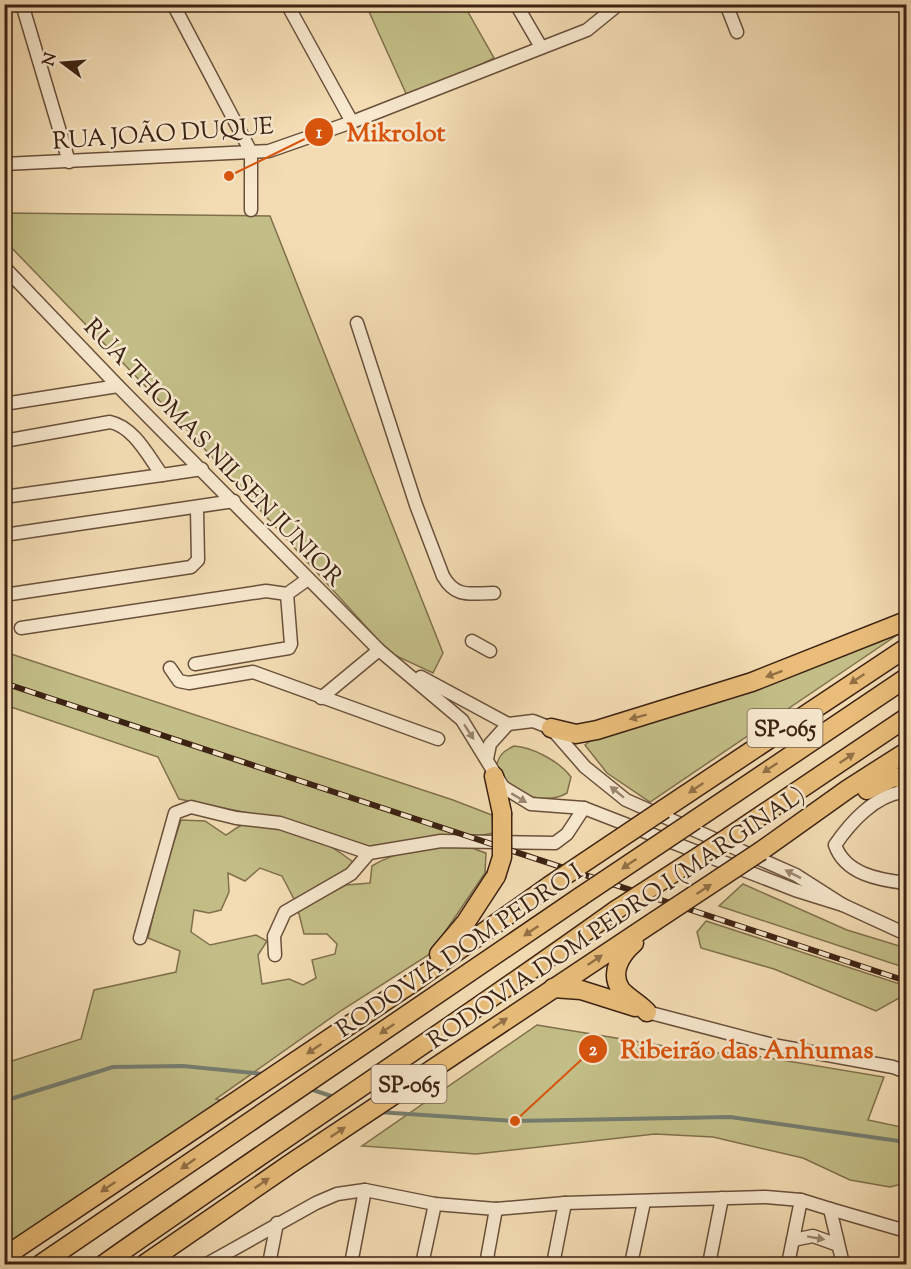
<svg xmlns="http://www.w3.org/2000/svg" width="911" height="1269" viewBox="0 0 911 1269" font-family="'Sorts Mill Goudy',serif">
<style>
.green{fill:#c3be87;stroke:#80704d;stroke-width:1.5}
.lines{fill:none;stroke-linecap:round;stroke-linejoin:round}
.stream{stroke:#757e71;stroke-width:4}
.minor-casing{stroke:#6a503b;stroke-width:15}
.highway-casing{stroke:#3c2213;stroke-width:21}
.minor{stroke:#f7e8ce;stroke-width:12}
.highway{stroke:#eabe7a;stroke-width:18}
.rail-casing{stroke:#3c2213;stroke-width:6}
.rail{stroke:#f7e8ce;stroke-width:4;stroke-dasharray:11;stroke-linecap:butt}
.highway-bridge-casing{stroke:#3c2213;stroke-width:21;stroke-linecap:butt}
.highway-bridge{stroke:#eabe7a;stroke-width:18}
.oneway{fill:#937046}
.oneway2{fill:#9a8570}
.labels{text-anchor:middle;stroke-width:5;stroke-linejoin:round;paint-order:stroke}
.shield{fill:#f7e8ce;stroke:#745d4b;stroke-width:1.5}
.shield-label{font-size:22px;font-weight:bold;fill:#3c2213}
.street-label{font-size:24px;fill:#3c2213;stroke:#f7e8ce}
.leader{fill:none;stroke:#d7540d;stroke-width:2}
.callout-dot{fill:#d7540d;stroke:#f7e8ce;stroke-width:2}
.mark-label{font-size:18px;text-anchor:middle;font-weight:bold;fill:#fff}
.callout-label{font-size:26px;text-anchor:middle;font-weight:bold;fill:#d7540d;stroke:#f7e8ce;stroke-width:5;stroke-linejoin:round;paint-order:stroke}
</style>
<rect width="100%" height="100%" fill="#f3dcb3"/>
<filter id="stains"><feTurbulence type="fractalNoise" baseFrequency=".00333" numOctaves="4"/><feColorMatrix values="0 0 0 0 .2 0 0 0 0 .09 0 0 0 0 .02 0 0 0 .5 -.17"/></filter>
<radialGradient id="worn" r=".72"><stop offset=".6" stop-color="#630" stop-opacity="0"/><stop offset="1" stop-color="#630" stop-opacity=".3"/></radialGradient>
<g class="green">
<polygon points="366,5 464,5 494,58 409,100"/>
<polygon points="5,213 270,216 443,653 433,673 390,653 180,422 5,241"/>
<polygon points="906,629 650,802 607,773 585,745 595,737"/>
<polygon points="5,652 453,800 492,815 493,833 469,838 438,835 371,849 284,820 179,799 158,757 5,705"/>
<path d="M514,746C533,747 560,762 571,777L567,793C551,803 520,798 507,785C503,780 500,774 496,768C498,756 503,751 514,746Z"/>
<path d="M181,820L205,821L226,835C232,831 240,825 246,823C278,815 329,843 353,862L338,883L295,901L282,876L260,868L245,881L228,873L229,892L221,910L209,913L194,910L191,932L210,945L256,935L267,941L258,955L262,984L289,979L303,985L316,978L312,960L335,954L337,944L327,934H304L298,910L346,885L370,883L372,866C392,853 439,841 464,845C471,847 479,851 486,853L485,873L430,954L342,1010L216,1099L232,1104L5,1258L4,1061L6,1063L81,1039L94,990L176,972L180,951L148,938L161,882Z"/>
<polygon points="743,884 847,930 906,948 906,968 719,906"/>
<polygon points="706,921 906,986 906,1001 899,998 876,1011 774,969 701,948 697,932"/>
<polygon points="537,1025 707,1053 739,1053 884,1077 868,1120 906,1128 906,1183 890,1187 850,1180 803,1158 713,1137 655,1134 476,1154 362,1146"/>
</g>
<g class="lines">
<g class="stream">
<polyline points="310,1089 334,1097"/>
<polyline points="4,1101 113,1067 183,1066 263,1074"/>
<polyline points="378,1112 515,1121 730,1117 906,1142"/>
</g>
<defs>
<g id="minor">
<polyline points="22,4 69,162"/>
<polyline points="173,4 251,152 251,210"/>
<polyline points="287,4 352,122"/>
<polyline points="516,4 541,47"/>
<polyline points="726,4 737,32"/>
<polyline points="4,164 269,151 352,122 587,30 619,4"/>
<polyline points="4,267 118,386 379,650 462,720 503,787 531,804 584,808 795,890 843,905"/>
<path d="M357,323L416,505L443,576C456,599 471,593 494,593"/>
<polyline points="4,404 118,386"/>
<path d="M4,441L110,422C134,427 148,456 162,475L4,497"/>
<polyline points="162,475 202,469"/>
<polyline points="4,535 234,501"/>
<polyline points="4,595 191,567 198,560 197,509"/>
<polyline points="21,628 266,591 287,594 308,579"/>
<polyline points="472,641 490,651"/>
<polyline points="195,664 289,648 291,644 287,594"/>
<polyline points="170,668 179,681 189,683 253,672 438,739"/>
<polyline points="421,677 508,724 533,721 551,728 585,767 626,800 796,875 843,905 906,934"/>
<polyline points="321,698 379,650"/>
<polyline points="487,759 490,744 508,724"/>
<path d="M906,795L903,792C875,795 850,823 835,845C845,874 879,880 906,883"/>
<polyline points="140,938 175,813 191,807 236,818 280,823 369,853 441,841 555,843 567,834 584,808"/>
<polyline points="275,955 274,936 285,912 351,874 369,853"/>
<polyline points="647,1012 773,1045 893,1067 906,1072"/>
<polyline points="830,1209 906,1231"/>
<polyline points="793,1240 813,1236 838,1245"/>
<polyline points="207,1264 316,1203 337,1194 365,1190 435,1204 496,1209 565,1203 766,1197 801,1200 830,1209 843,1264"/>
<polyline points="269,1264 277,1223"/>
<polyline points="351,1264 365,1190"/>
<polyline points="422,1264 435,1204"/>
<polyline points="486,1264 496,1209"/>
<polyline points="553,1264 565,1203"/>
<polyline points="631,1264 644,1202"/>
<polyline points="709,1264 722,1198"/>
<polyline points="788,1264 801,1200"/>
</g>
<g id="highway">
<polyline points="551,728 576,734 597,730 752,682 906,621"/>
<polyline points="494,776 502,813"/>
<polyline points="867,790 894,777 906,779"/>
<polyline points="664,809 906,648"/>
<polyline points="695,820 906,678"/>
<polyline points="729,837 906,718"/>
<polyline points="761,851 848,789 906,752"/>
<path d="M634,943C621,954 609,973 621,990C628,998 640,1004 647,1012"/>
<polyline points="439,954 466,922 496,876"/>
<polyline points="553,988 581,990 635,1007"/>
<polyline points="4,1257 415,981 549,886"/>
<polyline points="41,1264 580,897"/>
<path d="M104,1264C273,1145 447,1031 616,910"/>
<polyline points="145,1264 290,1164 655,921"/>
</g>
</defs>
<use href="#minor" class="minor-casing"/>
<use href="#highway" class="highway-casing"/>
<use href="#minor" class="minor"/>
<use href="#highway" class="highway"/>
<defs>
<polyline id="rail" points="4,683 906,981"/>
</defs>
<use href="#rail" class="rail-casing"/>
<use href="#rail" class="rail"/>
<defs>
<g id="highway-bridge">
<polyline points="496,876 502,857 502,813"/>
<polyline points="549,886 664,809"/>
<polyline points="580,897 695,820"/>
<polyline points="616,910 729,837"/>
<polyline points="655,921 761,851"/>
</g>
</defs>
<use href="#highway-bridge" class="highway-bridge-casing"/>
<use href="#highway-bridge" class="highway-bridge"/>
</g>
<defs><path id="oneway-solid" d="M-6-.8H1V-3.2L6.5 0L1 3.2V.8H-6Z" transform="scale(1.5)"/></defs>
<g class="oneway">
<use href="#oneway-solid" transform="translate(774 674) rotate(160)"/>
<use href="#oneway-solid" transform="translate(857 679) rotate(146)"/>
<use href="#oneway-solid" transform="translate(638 717) rotate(165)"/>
<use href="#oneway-solid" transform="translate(847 758) rotate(-34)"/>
<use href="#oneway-solid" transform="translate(770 768) rotate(147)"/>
<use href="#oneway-solid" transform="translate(696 788) rotate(146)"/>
<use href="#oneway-solid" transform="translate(629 864) rotate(146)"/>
<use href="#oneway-solid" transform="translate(704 889) rotate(-33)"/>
<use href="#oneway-solid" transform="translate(531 931) rotate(146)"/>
<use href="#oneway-solid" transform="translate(595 960) rotate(-34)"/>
<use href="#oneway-solid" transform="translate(500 1023) rotate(-34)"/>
<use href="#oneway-solid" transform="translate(387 1029) rotate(146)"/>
<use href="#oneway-solid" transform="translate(314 1049) rotate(146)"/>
<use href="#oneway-solid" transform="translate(338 1132) rotate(-34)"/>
<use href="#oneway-solid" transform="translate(188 1164) rotate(145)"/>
<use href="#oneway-solid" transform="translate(262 1183) rotate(-35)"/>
<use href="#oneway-solid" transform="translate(108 1187) rotate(146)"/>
</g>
<g class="oneway2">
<use href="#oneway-solid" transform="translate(469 732) rotate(57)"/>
<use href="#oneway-solid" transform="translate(617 792) rotate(-141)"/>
<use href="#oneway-solid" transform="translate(519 798) rotate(31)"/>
<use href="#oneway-solid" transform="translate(793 874) rotate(-153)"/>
<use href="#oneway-solid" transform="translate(816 1238) rotate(10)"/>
</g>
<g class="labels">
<g class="shield">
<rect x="747.5" y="709" width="75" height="38" rx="4.5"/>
<rect x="371.5" y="1065" width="75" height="38" rx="4.5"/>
</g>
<g class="shield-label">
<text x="785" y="736">SP-065</text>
<text x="409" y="1092">SP-065</text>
</g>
<g class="street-label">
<text transform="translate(163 133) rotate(-4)" y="8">RUA JOÃO DUQUE</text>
<text transform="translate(214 452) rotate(46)" y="8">RUA THOMAS NILSEN JÚNIOR</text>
<text transform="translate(616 917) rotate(-34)" y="8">RODOVIA DOM PEDRO I (MARGINAL)</text>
<text transform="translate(459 950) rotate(-34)" y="8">RODOVIA DOM PEDRO I</text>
</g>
</g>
<path class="leader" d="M229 176L319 132M515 1121L593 1049"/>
<g class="callout-dot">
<circle cx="229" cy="176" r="6"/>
<circle cx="515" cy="1121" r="6"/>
<circle cx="319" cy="132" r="15"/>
<circle cx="593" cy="1049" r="15"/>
</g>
<g class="mark-label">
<text x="319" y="138">1</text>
<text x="593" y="1055">2</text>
</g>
<g class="callout-label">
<text x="396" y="141">Mikrolot</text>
<text x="747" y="1058">Ribeirão das Anhumas</text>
</g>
<rect width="911" height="1269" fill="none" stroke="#f3dcb3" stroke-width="24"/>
<rect x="6" y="6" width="899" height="1257" fill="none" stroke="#3c2213" stroke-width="3"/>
<rect x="12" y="12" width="887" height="1245" fill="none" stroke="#3c2213" stroke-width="1.5"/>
<g transform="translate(63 63) rotate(286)" stroke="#f7e8ce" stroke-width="4.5" paint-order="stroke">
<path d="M0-4.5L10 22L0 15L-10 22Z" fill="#3c2213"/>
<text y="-9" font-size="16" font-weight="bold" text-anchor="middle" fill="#3c2213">N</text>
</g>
<rect width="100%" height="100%" filter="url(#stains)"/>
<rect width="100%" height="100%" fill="url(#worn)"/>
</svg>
